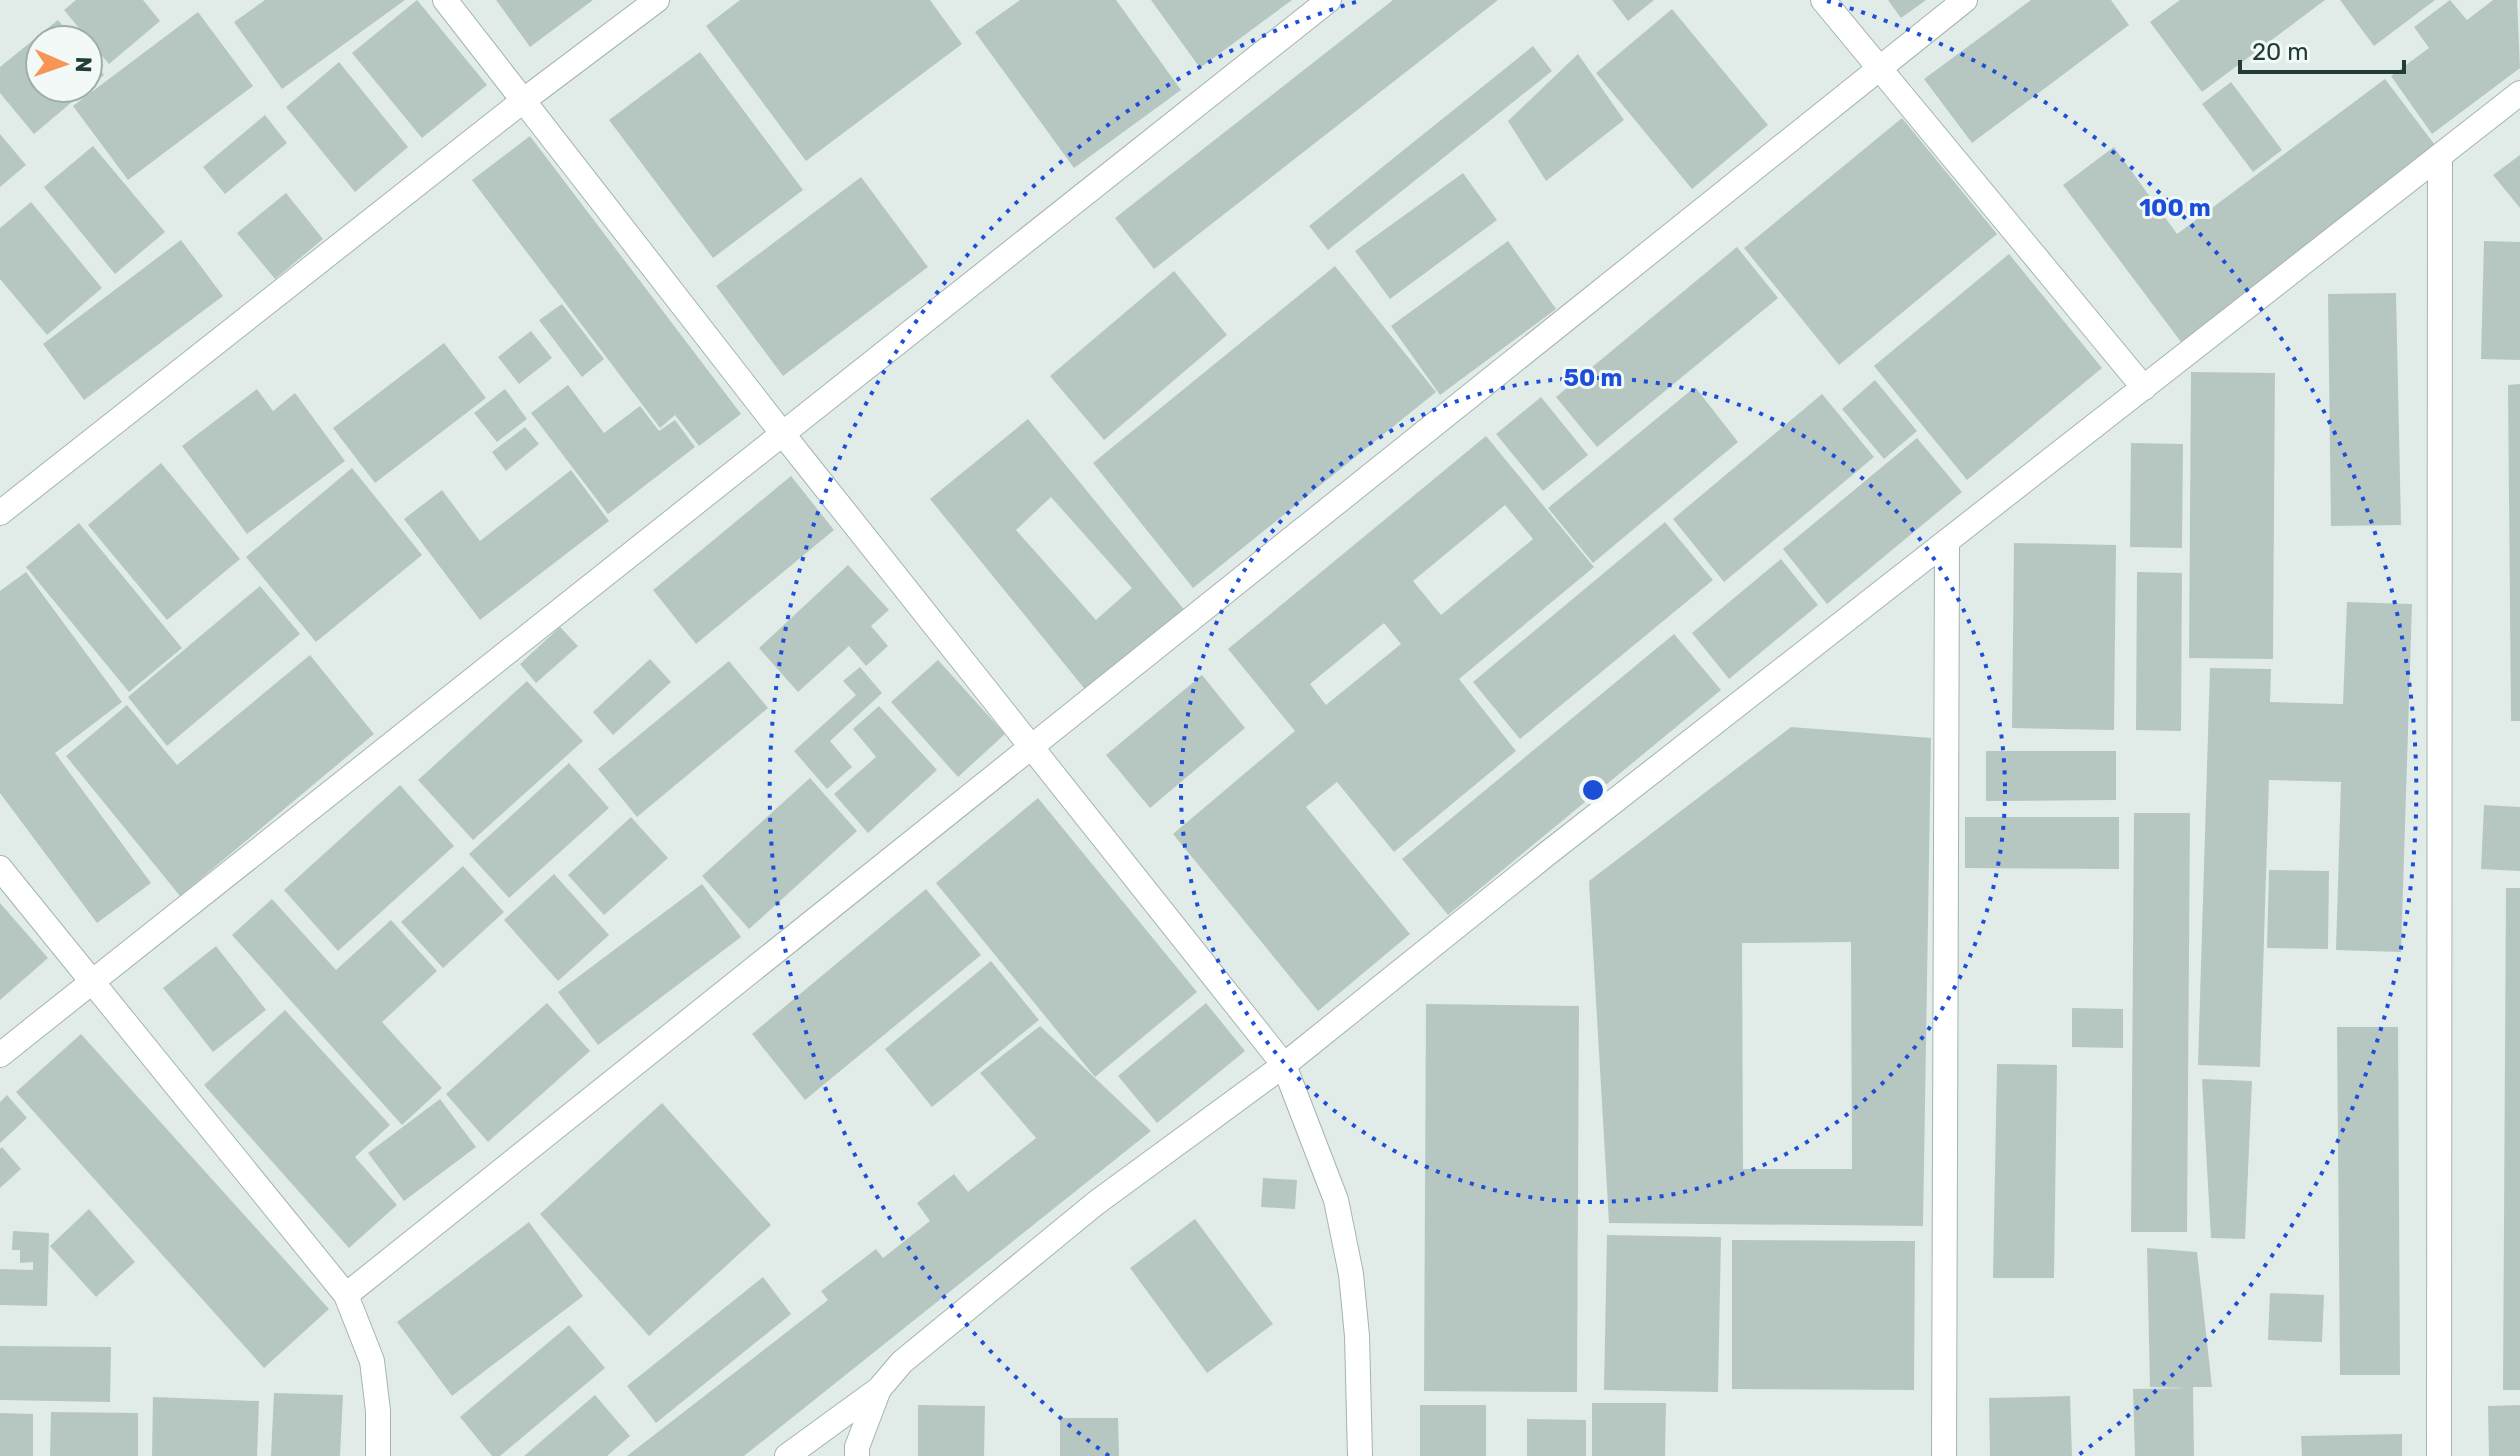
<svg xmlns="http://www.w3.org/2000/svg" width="2520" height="1456" viewBox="0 0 2520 1456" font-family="Rubik,sans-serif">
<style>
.building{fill:#b6c7c2;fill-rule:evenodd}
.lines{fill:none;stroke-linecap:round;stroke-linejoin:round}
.street-casing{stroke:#a4b4b1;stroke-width:26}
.street{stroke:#fff;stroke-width:24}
.ring{fill:none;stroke:#1d4ed8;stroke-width:4;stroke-dasharray:4 8}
.centre{fill:#1d4ed8;stroke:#f2f9f6;stroke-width:4}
.ring-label{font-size:24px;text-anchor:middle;font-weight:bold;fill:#1d4ed8;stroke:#f2f9f6;stroke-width:6;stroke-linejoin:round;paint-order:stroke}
</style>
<rect width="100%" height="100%" fill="#e1ece9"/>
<g class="building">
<polygon points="76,0 143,0 160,21 109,64 64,10"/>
<polygon points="265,0 405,0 282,89 234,22"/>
<polygon points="417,0 487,85 422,138 352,53"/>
<polygon points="496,0 593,0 530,47"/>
<polygon points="740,0 930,0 962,44 806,161 706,26"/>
<polygon points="1020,0 1116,0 1181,90 1074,168 975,32"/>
<polygon points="1151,0 1292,0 1200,68"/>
<polygon points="1393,0 1498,0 1154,269 1115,218"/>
<polygon points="1612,0 1654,0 1628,21"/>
<polygon points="1888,0 1926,0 1901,18"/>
<polygon points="2031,0 2111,0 2129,25 1972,143 1924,79"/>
<polygon points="2180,0 2325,0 2202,92 2150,22"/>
<polygon points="2340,0 2435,0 2374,46"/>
<polygon points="2450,0 2467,20 2493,0 2517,0 2520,68 2432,134 2391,76 2429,48 2414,27"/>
<polygon points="1672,9 1768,125 1692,189 1596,73"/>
<polygon points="198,12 253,86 128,180 73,106"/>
<polygon points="58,20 75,40 40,40 40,88 88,88 88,56 104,75 34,134 0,93 0,67"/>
<polygon points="1533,46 1552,71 1328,250 1309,226"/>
<polygon points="700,52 803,190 713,258 609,120"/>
<polygon points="1578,54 1624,120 1546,181 1508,121"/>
<polygon points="339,62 408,147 355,192 286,107"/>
<polygon points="2385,79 2438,149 2181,342 2063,185 2114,147 2177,234"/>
<polygon points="2231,82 2282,150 2253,172 2202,104"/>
<polygon points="265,115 287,143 225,194 203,167"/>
<polygon points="1902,118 1997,234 1839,365 1744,248"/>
<polygon points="0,134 26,165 0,187"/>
<polygon points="530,136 741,414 699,446 675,415 660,428 472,180"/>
<polygon points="93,146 165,232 115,274 44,187"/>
<polygon points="2520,155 2520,208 2493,175"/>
<polygon points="1463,173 1497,220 1390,299 1355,251"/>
<polygon points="861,177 928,267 783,376 716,286"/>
<polygon points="286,193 323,239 275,279 237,233"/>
<polygon points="31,202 102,288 47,335 0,279 0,228"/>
<polygon points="181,240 223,296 84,400 43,344"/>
<polygon points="1508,241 1556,309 1440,395 1391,326"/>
<polygon points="2484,241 2520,242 2520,360 2481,359"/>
<polygon points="1737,247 1778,298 1597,447 1556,397"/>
<polygon points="2009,254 2102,368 1967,480 1874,366"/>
<polygon points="1335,266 1436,392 1193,588 1093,463"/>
<polygon points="1174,271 1227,335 1104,440 1050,376"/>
<polygon points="2396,293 2401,525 2331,526 2328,294"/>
<polygon points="562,304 604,359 582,377 539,320"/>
<polygon points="531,331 552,358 519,384 498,357"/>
<polygon points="444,343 486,398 375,483 333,428"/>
<polygon points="2191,372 2275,373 2273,659 2189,658"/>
<polygon points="1875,380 1917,431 1884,459 1842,409"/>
<polygon points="2520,384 2520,721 2511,721 2508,385"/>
<polygon points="568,385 604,433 640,406 659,431 675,420 695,447 608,514 531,413"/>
<polygon points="1695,387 1738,442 1593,563 1548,508"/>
<polygon points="257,389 273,411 295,393 345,461 247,534 182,446"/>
<polygon points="505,389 527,419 497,442 474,413"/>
<polygon points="1822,394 1874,457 1724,582 1673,519"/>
<polygon points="1541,397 1588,455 1543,491 1496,434"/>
<path d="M1028,419L1186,612L1088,693L930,499ZM1051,497L1132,588L1096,620L1016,530Z"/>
<polygon points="525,427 539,444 506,471 492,452"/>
<path d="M1486,436L1594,567L1459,679L1516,751L1394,852L1337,782L1306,807L1410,934L1318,1011L1173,834L1295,731L1228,649ZM1505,505L1533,539L1441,615L1413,581ZM1384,623L1401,644L1326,705L1310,684Z"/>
<polygon points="1917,438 1962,492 1827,604 1783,549"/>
<polygon points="2131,443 2183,444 2182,548 2130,547"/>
<polygon points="161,463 240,559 167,620 88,525"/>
<polygon points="352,468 422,555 316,642 246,557"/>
<polygon points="571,470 609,521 480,620 404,519 442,490 480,541"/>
<polygon points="791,476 834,530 696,644 653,590"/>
<polygon points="1665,522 1713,580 1520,739 1473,682"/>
<polygon points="79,523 182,648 129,692 26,567"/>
<polygon points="2014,543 2116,545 2114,730 2012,728"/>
<polygon points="1781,559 1818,605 1729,679 1692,633"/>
<polygon points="848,565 889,610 871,626 888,646 866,666 849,646 798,692 759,648"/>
<polygon points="26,572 122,702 55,753 151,883 97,923 0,793 0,591"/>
<polygon points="2137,572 2182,573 2181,731 2136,730"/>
<polygon points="260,586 300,634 167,746 128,697"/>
<polygon points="2347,602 2412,604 2401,952 2336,950 2341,782 2269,780 2260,1067 2198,1065 2210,668 2271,669 2270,702 2343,704"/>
<polygon points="560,627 578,646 536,683 520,664"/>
<polygon points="1674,634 1721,690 1448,915 1402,859"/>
<polygon points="310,655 374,734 180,896 66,756 127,705 177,765"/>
<polygon points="650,659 671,682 613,735 593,712"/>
<polygon points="938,660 1005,734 958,777 891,702"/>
<polygon points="729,661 768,708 637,817 598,769"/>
<polygon points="860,667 882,693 830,741 852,767 827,789 794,751 856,695 843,681"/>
<polygon points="1202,675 1245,728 1150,808 1106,755"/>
<polygon points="527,681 583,741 473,840 418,780"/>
<polygon points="879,706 937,770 868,833 834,794 876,757 853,729"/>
<path d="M1791,727L1931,738L1923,1226L1609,1223L1589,881ZM1851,942L1852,1169H1743L1742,943Z"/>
<polygon points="1986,751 2116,751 2116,800 1986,801"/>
<polygon points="569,763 609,808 509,898 469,854"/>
<polygon points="810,778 857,831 749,929 702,876"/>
<polygon points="400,785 454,846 338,951 284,890"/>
<polygon points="1038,798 1197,992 1095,1077 936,883"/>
<polygon points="2484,805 2520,807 2520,871 2481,869"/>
<polygon points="2134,813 2190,813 2187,1232 2131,1232"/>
<polygon points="631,817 668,858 604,915 568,875"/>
<polygon points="1965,817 2119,817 2119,869 1965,868"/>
<polygon points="463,866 504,912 443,968 401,922"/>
<polygon points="2269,870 2329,871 2328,949 2267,948"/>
<polygon points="554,874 609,935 558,981 504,920"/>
<polygon points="702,884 741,937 598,1045 558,992"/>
<polygon points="2506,888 2520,888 2520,1390 2503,1390"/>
<polygon points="926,889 981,955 805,1100 752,1034"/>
<polygon points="272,899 336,970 391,920 437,971 382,1022 442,1088 402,1125 232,935"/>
<polygon points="0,903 48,958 0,1000"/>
<polygon points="216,946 266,1010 213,1052 163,988"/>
<polygon points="991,961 1039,1020 932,1107 885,1049"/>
<polygon points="547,1003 590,1051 488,1142 446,1094"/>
<polygon points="1206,1003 1245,1051 1157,1123 1118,1076"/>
<polygon points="1426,1004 1579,1006 1577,1392 1424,1391"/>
<polygon points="2072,1008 2123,1009 2123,1048 2072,1047"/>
<polygon points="285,1010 390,1125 355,1157 397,1205 349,1248 204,1085"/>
<polygon points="1040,1026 1151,1131 744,1456 627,1456 828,1300 821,1291 876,1249 883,1258 930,1221 917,1203 954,1174 968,1192 1036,1138 980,1073"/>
<polygon points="2337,1027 2398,1027 2400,1375 2340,1375"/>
<polygon points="81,1034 329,1309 264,1368 16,1092"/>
<polygon points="1997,1064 2057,1065 2054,1278 1993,1278"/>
<polygon points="2202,1079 2252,1081 2245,1239 2211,1238"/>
<polygon points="7,1095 27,1118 0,1143 0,1102"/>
<polygon points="440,1099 476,1147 404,1201 368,1153"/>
<polygon points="662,1103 771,1225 649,1336 540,1214"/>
<polygon points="2,1147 21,1169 0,1188 0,1149"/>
<polygon points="1263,1178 1297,1180 1295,1209 1261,1207"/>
<polygon points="89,1209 135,1262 96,1297 50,1246"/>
<polygon points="1195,1219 1273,1324 1207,1373 1130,1268"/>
<polygon points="529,1222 583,1296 452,1396 397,1322"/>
<polygon points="13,1231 49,1233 47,1306 0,1305 0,1269 33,1270 33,1262 20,1263 20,1250 12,1250"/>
<polygon points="1607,1235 1721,1237 1718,1392 1604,1390"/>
<polygon points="1732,1240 1915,1241 1914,1390 1732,1389"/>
<polygon points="2147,1248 2197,1252 2212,1387 2193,1387 2194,1456 2135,1456 2133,1389 2189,1388 2150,1387"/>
<polygon points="763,1277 791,1314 656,1423 627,1386"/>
<polygon points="2270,1293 2324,1295 2322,1342 2268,1340"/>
<polygon points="569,1325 605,1368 500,1456 492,1456 460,1417"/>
<polygon points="0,1346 111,1347 110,1402 0,1400"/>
<polygon points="274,1393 343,1395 340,1456 271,1456"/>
<polygon points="595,1395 630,1436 607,1456 524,1456"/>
<polygon points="2070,1396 2072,1456 1990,1456 1989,1398"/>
<polygon points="153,1397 259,1401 257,1456 152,1456"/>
<polygon points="1592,1403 1666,1403 1665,1456 1592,1456"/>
<polygon points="918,1405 985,1406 984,1456 918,1456"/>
<rect x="1420" y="1405" width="66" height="51"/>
<polygon points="2520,1405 2520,1456 2489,1456 2488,1406"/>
<polygon points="51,1412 138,1413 138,1456 50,1456"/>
<polygon points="0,1413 33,1414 33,1456 0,1456"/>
<polygon points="1060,1418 1118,1418 1119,1456 1060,1456"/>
<polygon points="1527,1419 1586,1420 1586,1456 1527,1456"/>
<polygon points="2402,1434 2402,1456 2302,1456 2301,1436"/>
</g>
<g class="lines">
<defs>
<g id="street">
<polyline points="445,0 782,433 1284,1065 1336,1200 1351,1274 1357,1336 1360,1456"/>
<polyline points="1823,0 2144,388"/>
<polyline points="0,513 524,100 657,0"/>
<polyline points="0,868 346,1295 372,1361 378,1411 378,1456"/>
<polyline points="0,1055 1329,0"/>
<polyline points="346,1295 1965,0"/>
<polyline points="787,1456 879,1389 902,1362 1096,1203 1284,1065 1548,853 2520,93"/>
<polyline points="857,1456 857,1447 879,1389"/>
<polyline points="1944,1456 1947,542"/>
<polyline points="2439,1456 2440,156"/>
</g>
</defs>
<use href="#street" class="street-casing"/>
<use href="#street" class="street"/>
</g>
<g class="ring">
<circle cx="1593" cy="790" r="412"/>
<path d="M1109 1456A823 823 0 0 1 1359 1M1827 1A823 823 0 0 1 2077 1456"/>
</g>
<circle cx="1593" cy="790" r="12" class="centre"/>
<g class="ring-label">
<text x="2175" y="216">100 m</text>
<text x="1593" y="386">50 m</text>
</g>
<g transform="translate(64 64) rotate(92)"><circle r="38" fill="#f2f9f6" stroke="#9eaeab" stroke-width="2"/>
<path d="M0-6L14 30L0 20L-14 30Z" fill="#f69556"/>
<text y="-12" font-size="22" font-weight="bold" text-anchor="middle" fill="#213d3a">N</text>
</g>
<path d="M2240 60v12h164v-12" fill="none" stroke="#213d3a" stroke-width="4"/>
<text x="2252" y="60" font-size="24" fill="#213d3a" stroke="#f2f9f6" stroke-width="6" paint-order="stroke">20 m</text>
</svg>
